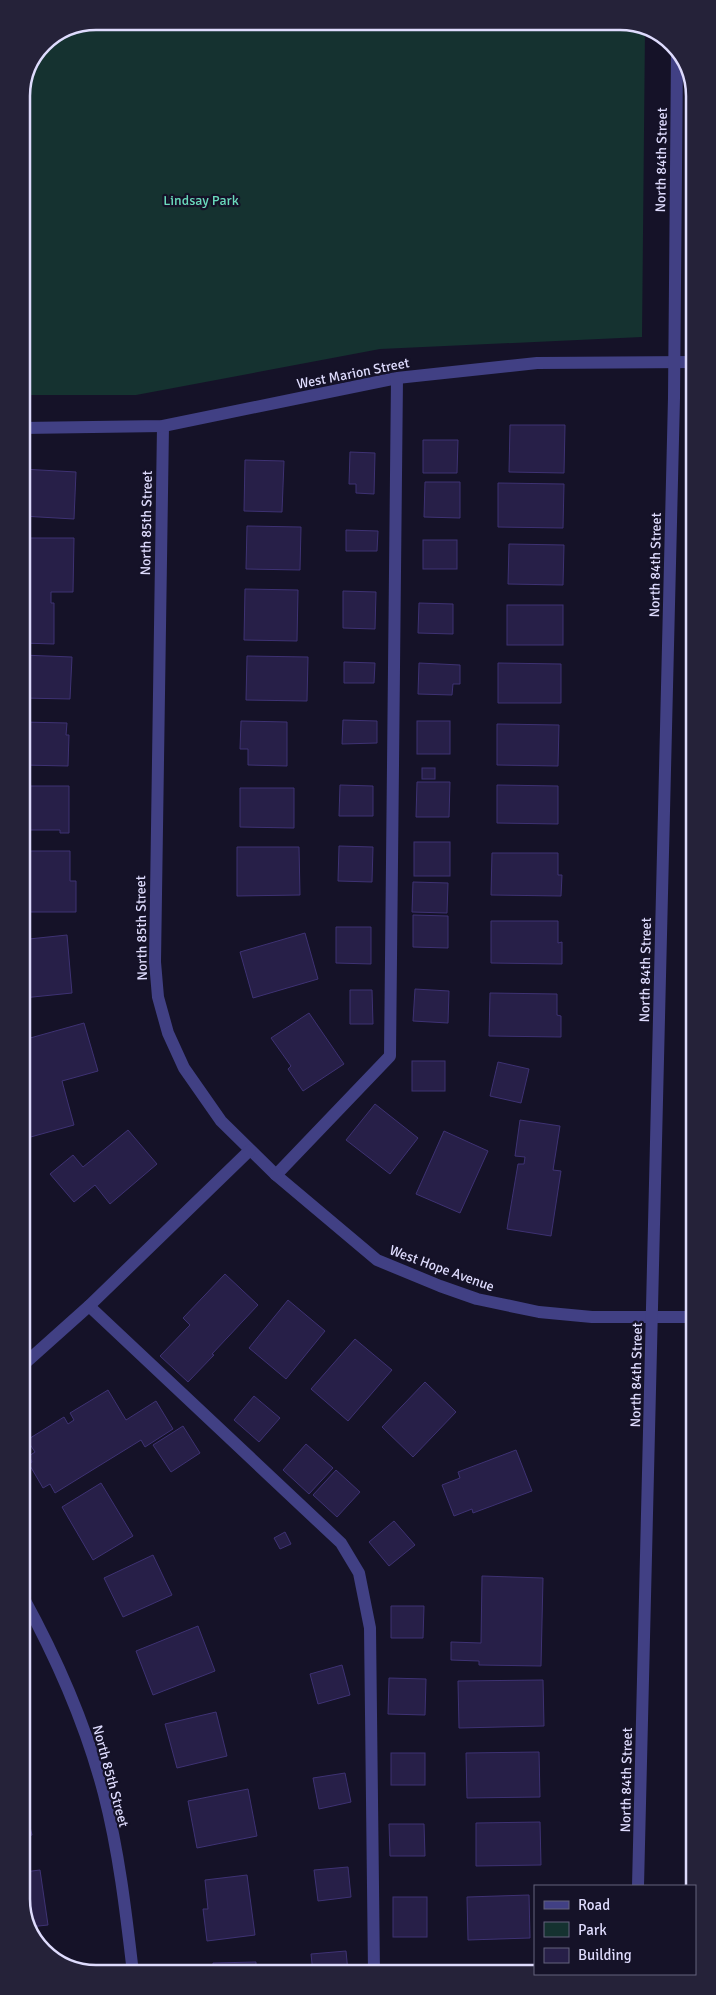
<svg xmlns="http://www.w3.org/2000/svg" width="716" height="1995" viewBox="0 0 716 1995" font-family="Signika,sans-serif">
<style>
.green{fill:#153230}
.building{fill:#271f48;stroke:#3e3273}
.lines{fill:none;stroke-linecap:round;stroke-linejoin:round}
.minor{stroke:#414084;stroke-width:12}
.labels{text-anchor:middle;stroke-width:4.5;stroke-linejoin:round;paint-order:stroke}
.street-label{font-size:14px;fill:#dedbfd;stroke:#151228}
.park-label{font-size:14px;fill:#6adabc;stroke:#151228}
.rim{fill:none;stroke:#dedbfd;stroke-width:2.5}
</style>
<rect width="100%" height="100%" fill="#151228"/>
<polygon class="green" points="96,21 626,21 645,29 642,337 380,349 136,395 22,395 21,91 43,43"/>
<g class="building">
<polygon points="510,425 565,425 564,473 509,472"/>
<polygon points="423,440 458,440 457,473 423,473"/>
<polygon points="350,452 375,453 374,494 356,493 356,484 349,484"/>
<polygon points="245,460 284,461 282,512 244,511"/>
<polygon points="22,469 76,472 74,519 22,516"/>
<polygon points="425,482 460,482 460,518 424,517"/>
<polygon points="498,483 564,484 563,528 498,527"/>
<polygon points="247,526 301,527 300,570 246,569"/>
<polygon points="346,530 378,531 377,551 346,551"/>
<polygon points="28,538 74,538 73,592 51,592 51,603 54,603 54,644 22,643 22,587 27,587 25,569 28,565"/>
<rect x="423" y="540" width="34" height="29"/>
<polygon points="509,544 564,545 563,585 508,584"/>
<polygon points="245,589 298,590 297,641 244,640"/>
<polygon points="343,591 376,592 375,629 343,628"/>
<polygon points="419,603 453,604 453,634 418,633"/>
<rect x="507" y="605" width="56" height="40"/>
<polygon points="22,655 72,657 70,699 22,698"/>
<polygon points="247,656 308,657 307,701 246,700"/>
<polygon points="344,662 375,663 374,683 344,683"/>
<polygon points="419,663 460,665 460,684 453,684 452,695 418,694"/>
<polygon points="498,663 561,664 561,703 498,703"/>
<polygon points="343,720 377,721 377,743 342,744"/>
<polygon points="241,721 287,722 287,766 248,765 248,749 240,749"/>
<rect x="417" y="721" width="33" height="33"/>
<polygon points="22,722 67,723 66,735 69,735 68,766 22,765"/>
<polygon points="497,724 559,725 558,766 497,765"/>
<rect x="422" y="768" width="13" height="11"/>
<polygon points="417,782 450,782 449,817 416,817"/>
<polygon points="340,785 373,786 373,816 339,816"/>
<polygon points="497,785 558,786 558,824 497,823"/>
<polygon points="22,786 69,786 69,833 60,833 60,830 22,830"/>
<polygon points="240,788 294,788 294,828 240,827"/>
<rect x="414" y="842" width="36" height="34"/>
<polygon points="339,846 373,847 372,882 338,881"/>
<polygon points="237,847 299,847 300,895 237,896"/>
<polygon points="28,851 70,851 70,881 76,881 76,912 28,912 28,910 23,910 22,879 28,879"/>
<polygon points="492,853 558,853 558,875 562,875 561,896 491,895"/>
<polygon points="413,882 448,883 447,913 412,912"/>
<polygon points="413,915 448,916 448,948 413,947"/>
<polygon points="491,921 558,921 558,943 562,942 562,964 491,963"/>
<polygon points="336,927 371,927 371,964 336,963"/>
<polygon points="305,933 318,979 253,998 240,952"/>
<polygon points="67,935 72,993 23,998 23,949 30,948 29,939"/>
<polygon points="415,989 449,991 448,1023 413,1021"/>
<polygon points="350,990 372,990 373,1024 350,1024"/>
<polygon points="490,993 557,994 557,1015 561,1016 561,1037 489,1036"/>
<polygon points="309,1013 344,1064 303,1091 288,1069 291,1066 271,1038"/>
<polygon points="84,1023 98,1071 62,1081 74,1125 27,1138 23,1124 23,1040"/>
<rect x="412" y="1061" width="33" height="30"/>
<polygon points="498,1062 529,1069 521,1103 490,1096"/>
<polygon points="375,1104 418,1138 390,1174 346,1140"/>
<polygon points="520,1120 560,1126 553,1170 561,1171 551,1236 507,1229 518,1164 524,1164 525,1157 515,1156"/>
<polygon points="128,1130 157,1164 110,1204 95,1185 74,1202 50,1174 73,1155 83,1167"/>
<polygon points="444,1131 488,1151 460,1213 416,1194"/>
<polygon points="225,1274 258,1305 212,1354 214,1355 188,1382 160,1356 190,1325 183,1318"/>
<polygon points="288,1300 325,1331 286,1379 249,1348"/>
<polygon points="355,1339 392,1370 348,1421 311,1389"/>
<polygon points="425,1382 456,1412 413,1457 382,1427"/>
<polygon points="108,1390 126,1420 156,1401 173,1429 145,1447 141,1440 55,1493 50,1484 43,1488 29,1464 32,1462 29,1456 35,1452 27,1440 64,1417 68,1424 74,1420 70,1413"/>
<polygon points="254,1396 280,1418 259,1442 234,1420"/>
<polygon points="183,1426 200,1453 171,1472 153,1445"/>
<polygon points="306,1444 333,1468 309,1494 283,1470"/>
<polygon points="516,1450 532,1491 473,1513 472,1509 454,1516 442,1485 460,1478 458,1472"/>
<polygon points="336,1470 360,1492 337,1517 313,1495"/>
<polygon points="101,1483 133,1536 93,1560 62,1507"/>
<polygon points="394,1521 415,1545 389,1566 369,1542"/>
<polygon points="285,1532 291,1544 280,1549 274,1538"/>
<polygon points="153,1555 172,1595 123,1617 104,1578"/>
<polygon points="482,1576 543,1578 541,1666 479,1665 479,1661 451,1660 451,1642 481,1643"/>
<polygon points="391,1606 424,1606 423,1638 391,1638"/>
<polygon points="198,1626 215,1671 153,1695 136,1651"/>
<polygon points="342,1665 350,1695 318,1704 310,1674"/>
<polygon points="389,1678 426,1679 425,1715 388,1714"/>
<polygon points="543,1680 544,1726 459,1728 458,1681"/>
<polygon points="216,1712 227,1756 177,1768 165,1724"/>
<polygon points="539,1752 540,1797 467,1798 466,1753"/>
<rect x="391" y="1753" width="34" height="32"/>
<polygon points="345,1773 351,1802 319,1809 313,1778"/>
<polygon points="248,1789 257,1836 197,1848 188,1801"/>
<polygon points="24,1803 32,1835 24,1837"/>
<polygon points="540,1822 541,1865 476,1866 476,1823"/>
<polygon points="389,1824 424,1824 425,1856 390,1856"/>
<polygon points="348,1867 351,1897 318,1901 314,1870"/>
<polygon points="40,1870 48,1925 29,1927 24,1919 24,1872"/>
<polygon points="247,1875 255,1935 207,1941 203,1909 208,1909 205,1880"/>
<polygon points="529,1895 530,1938 468,1940 467,1897"/>
<rect x="393" y="1897" width="34" height="40"/>
<polygon points="346,1951 348,1972 313,1973 311,1954"/>
<polygon points="256,1962 256,1973 213,1973 213,1963"/>
<polygon points="535,1966 535,1972 473,1972 473,1967"/>
</g>
<g class="lines">
<g class="minor">
<polyline points="163,426 155,962 158,997 168,1033 184,1068 221,1121 276,1175 377,1260 440,1286 477,1299 539,1312 592,1317 694,1317"/>
<polyline points="22,428 163,426 397,378 537,363 693,362"/>
<polyline points="276,1175 390,1056 397,378"/>
<polyline points="89,1306 341,1543 359,1573 370,1628 374,1972"/>
<polyline points="23,1365 89,1306 250,1150"/>
<path d="M23,1597C57,1659 86,1725 104,1794C119,1852 126,1913 133,1973"/>
<polyline points="638,1886 674,398 677,54"/>
</g>
</g>
<g class="labels">
<g class="street-label">
<text transform="translate(661 160) rotate(-89)" y="5">North 84th Street</text>
<text transform="translate(353 373) rotate(-11)" y="5">West Marion Street</text>
<text transform="translate(146 523) rotate(-89)" y="5">North 85th Street</text>
<text transform="translate(655 565) rotate(-89)" y="5">North 84th Street</text>
<text transform="translate(141 928) rotate(-91)" y="5">North 85th Street</text>
<text transform="translate(645 970) rotate(-89)" y="5">North 84th Street</text>
<text transform="translate(442 1268) rotate(20)" y="5">West Hope Avenue</text>
<text transform="translate(636 1375) rotate(-89)" y="5">North 84th Street</text>
<text transform="translate(111 1776) rotate(75)" y="5">North 85th Street</text>
<text transform="translate(626 1780) rotate(-89)" y="5">North 84th Street</text>
</g>
<g class="park-label">
<text x="201" y="205">Lindsay Park</text>
</g>
</g>
<path d="M0 0H716V1995H0ZM96 30H620A66 66 0 0 1 686 96V1899A66 66 0 0 1 620 1965H96A66 66 0 0 1 30 1899V96A66 66 0 0 1 96 30Z" fill="#252239" fill-rule="evenodd"/>
<path class="rim" d="M96 30H620A66 66 0 0 1 686 96V1899A66 66 0 0 1 620 1965H96A66 66 0 0 1 30 1899V96A66 66 0 0 1 96 30Z"/>
<rect x="534" y="1885" width="162" height="90" fill="#151228" stroke="#65627d"/>
<rect x="544" y="1901" width="25" height="8" fill="#414084" stroke="#65627d"/>
<text x="578" y="1910" font-size="15" fill="#dedbfd">Road</text>
<rect x="544" y="1922" width="25" height="15" fill="#153230" stroke="#65627d"/>
<text x="578" y="1935" font-size="15" fill="#dedbfd">Park</text>
<rect x="544" y="1948" width="25" height="15" fill="#271f48" stroke="#65627d"/>
<text x="578" y="1960" font-size="15" fill="#dedbfd">Building</text>
</svg>
